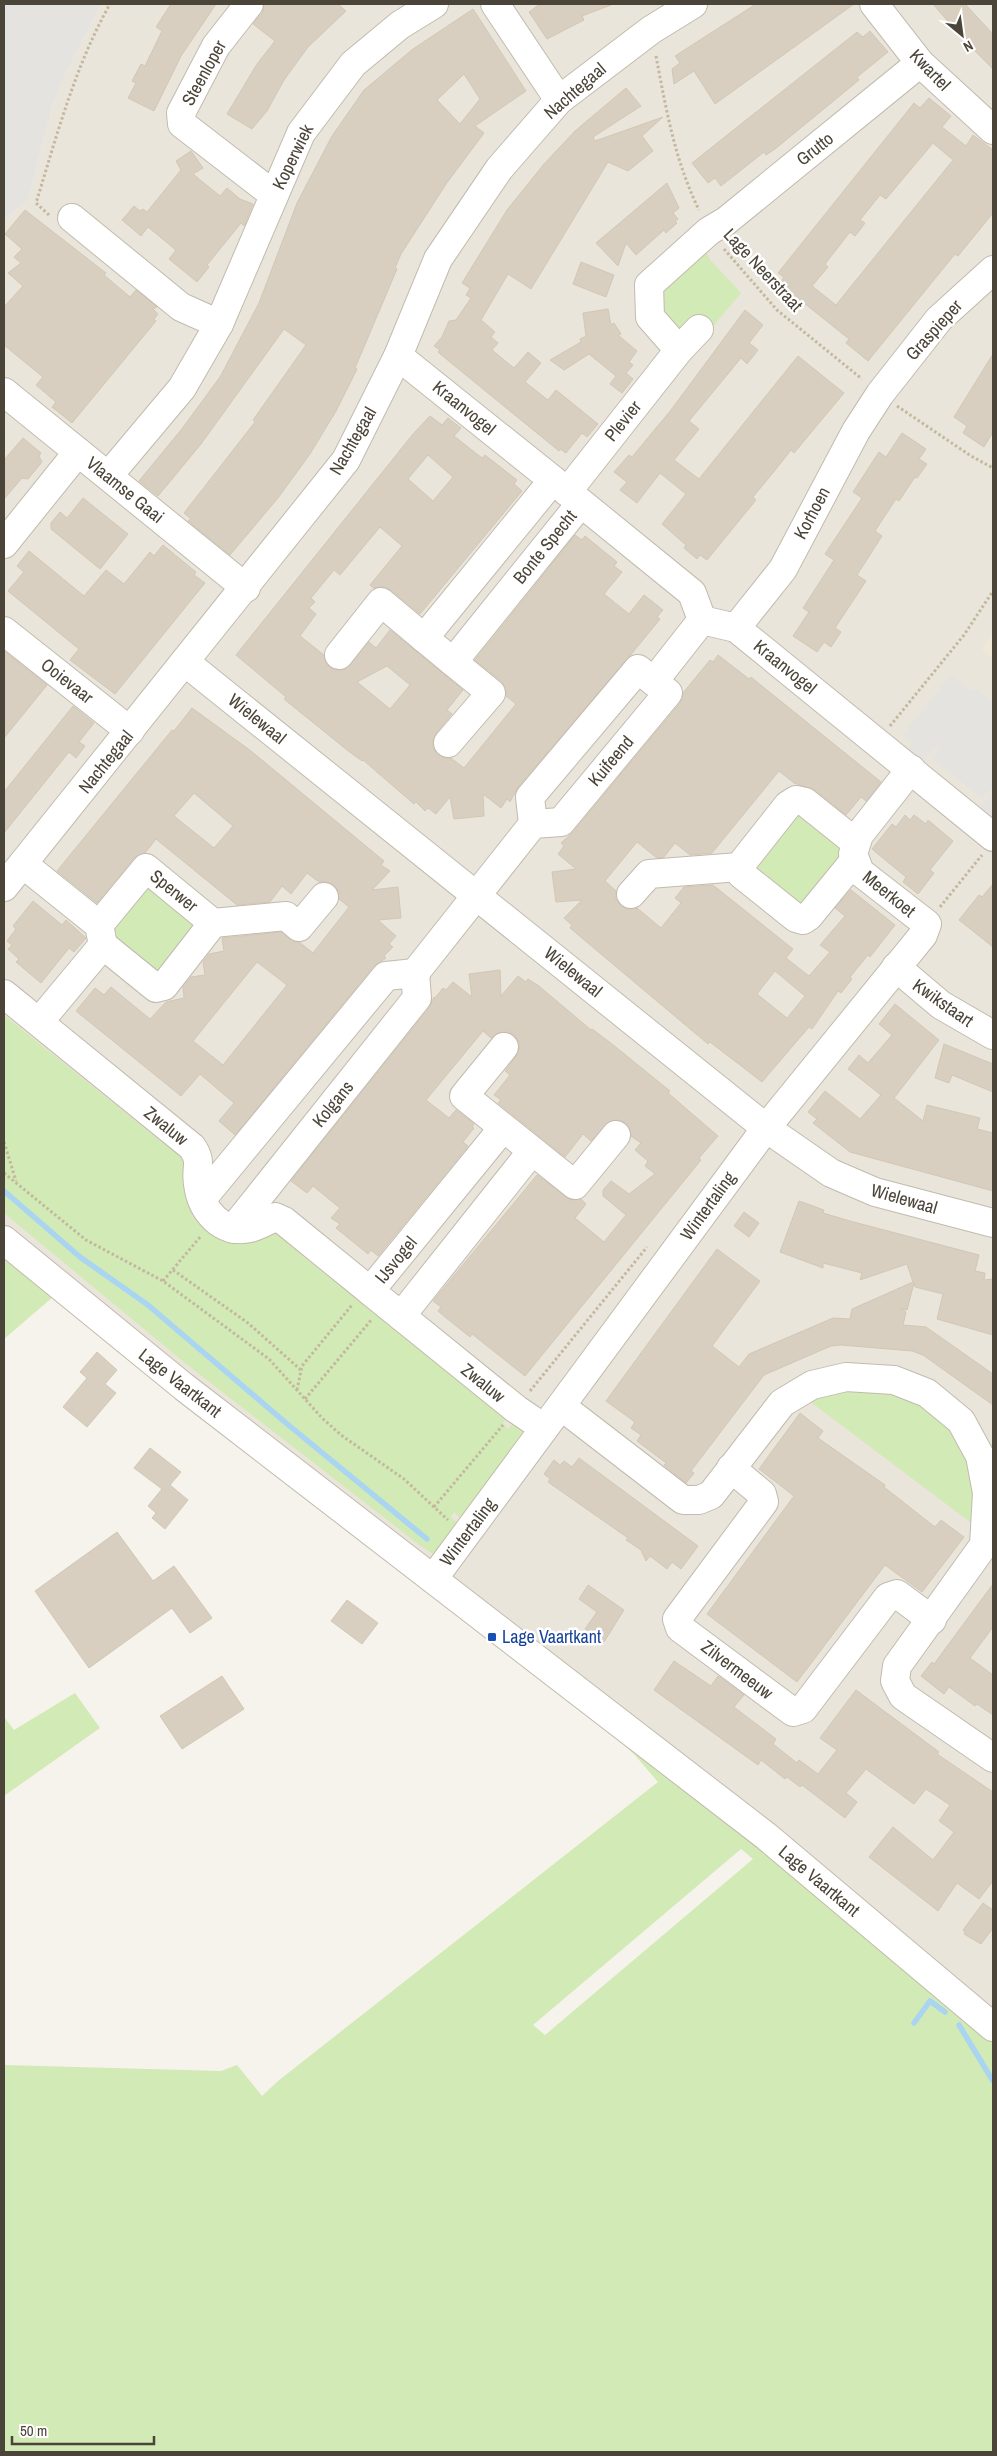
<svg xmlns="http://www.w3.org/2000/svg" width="997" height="2456" viewBox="0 0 997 2456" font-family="'Archivo Narrow',sans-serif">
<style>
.residential{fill:#eae5da}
.education{fill:#efe8d6}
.green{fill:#d2eab5;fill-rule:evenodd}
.parking{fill:#e5e3e0}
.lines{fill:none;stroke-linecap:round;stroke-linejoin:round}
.stream{stroke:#a9d4f2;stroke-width:5.5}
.building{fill:#d8cfc1;stroke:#d3c7b4;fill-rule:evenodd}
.minor-casing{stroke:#c2bbae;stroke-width:30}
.path{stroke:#c4b79f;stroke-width:3;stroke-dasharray:2.5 2.5;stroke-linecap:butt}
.minor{stroke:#fff;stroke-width:28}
.transit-dot{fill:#1a4fb4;stroke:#fff;stroke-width:2}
.labels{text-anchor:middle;stroke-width:5;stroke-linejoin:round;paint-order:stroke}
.street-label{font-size:18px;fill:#4b4439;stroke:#fff}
.transit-label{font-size:18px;fill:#164399;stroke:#fff;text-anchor:start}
</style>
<rect width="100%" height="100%" fill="#f6f3ec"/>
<polygon class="residential" points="101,4 993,4 993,2027 4,1241 4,218 28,201 52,108 64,78"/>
<polygon class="education" points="993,632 993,659 982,649"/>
<g class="green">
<polygon points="705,250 711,261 741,293 708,332 680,340 652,295"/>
<polygon points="798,808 838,838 841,874 805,913 749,868"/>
<polygon points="144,883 200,928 157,983 111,945 112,922"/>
<polygon points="4,1015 164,1144 172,1142 191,1157 201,1211 274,1224 299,1243 299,1253 506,1419 503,1423 508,1429 514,1422 525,1435 465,1523 454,1512 451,1517 461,1527 442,1552 433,1554 418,1544 185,1363 4,1213"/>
<polygon points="4,1255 54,1296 4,1339"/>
<polygon points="876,1385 929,1402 968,1444 982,1531 804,1397"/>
<polygon points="75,1693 100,1728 4,1796 4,1717 14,1730"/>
<path d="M632,1740L993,2040V2452H4V2065L221,2071L237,2065L262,2096L278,2081L658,1782L634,1754L619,1741ZM741,1849L753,1859L545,2035L533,2025Z"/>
</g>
<g class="parking">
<polygon points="4,4 101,4 64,78 52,108 28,201 4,218"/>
<polygon points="951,675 970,690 977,689 993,702 993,821 978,807 983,805 992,793 991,789 982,798 931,758 939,748 938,746 927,755 925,766 906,749 913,743 903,735"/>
</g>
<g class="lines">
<g class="stream">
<polyline points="4,1191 80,1257 148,1305 286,1423 427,1539"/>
<polyline points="914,2023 930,2001 945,2012"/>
<polyline points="959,2025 993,2081"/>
</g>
</g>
<g class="building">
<polygon points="171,4 216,4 181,56 154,111 128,98 136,83 132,81 141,64 145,66 162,31 156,27"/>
<polygon points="264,4 338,4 346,11 308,47 284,80 267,111 252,129 227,114 257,64 275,41 253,24 262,13"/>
<polygon points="540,4 611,4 611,5 582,16 584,20 547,39 529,12"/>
<polygon points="756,4 854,4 715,104 694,71 674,84 672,69 680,63 675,56"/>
<polygon points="933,4 965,4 993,34 993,69 964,40"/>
<path d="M473,9L526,91L475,126L484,133L446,184L401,254L395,268L397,269L355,368L357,369L336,411L310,454L278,498L230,555L188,521L191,519L184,513L255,422L253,420L306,345L284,329L201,444L158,496L139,481L181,430L220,377L259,303L297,203L332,136L364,90L413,49ZM464,74L480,99L460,124L437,100Z"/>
<polygon points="870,31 888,52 857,77 859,80 775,149 766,155 764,152 721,186 715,178 708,183 692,163 857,32 863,37"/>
<polygon points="626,88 641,106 593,137 595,141 663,117 642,136 653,151 628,171 608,162 531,289 508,274 481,320 495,332 491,337 498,343 492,350 514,368 528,352 541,363 525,382 548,400 556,390 598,424 587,437 582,433 566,453 560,449 559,451 456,367 438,352 440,350 434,346 442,337 449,321 456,320 471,298 466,295 470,288 462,283 507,210 544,164 575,131"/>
<path d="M929,98L951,116L942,127L966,146L973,135L993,150V213L958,256L955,254L868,361L846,343L849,339L804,303L801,307L794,302L792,305L775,290L784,277L778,273L914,103L920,108ZM933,143L953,160L836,305L812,286L828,267L825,264L850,232L855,236L860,230L865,223L860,220L880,195L886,199Z"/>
<polygon points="191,151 203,168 193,174 220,196 227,188 240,199 253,204 244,226 241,223 207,265 209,267 197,282 169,259 176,250 148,227 141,236 122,220 134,206 140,211 143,209 147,212 181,170 176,161"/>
<polygon points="667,183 679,208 673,213 678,219 675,221 677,223 666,233 664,230 636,255 626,243 618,266 596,243"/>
<polygon points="25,210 106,273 104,275 130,297 136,290 157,307 153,309 158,314 154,319 156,321 72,423 52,407 56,402 36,385 43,377 4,345 4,307 23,286 8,273 21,263 14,257 22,249 5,234"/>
<polygon points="581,262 614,275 606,297 573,284"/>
<polygon points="608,309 611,325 614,323 621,334 618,335 637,351 629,362 633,365 626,373 633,379 622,393 610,384 616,376 589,354 564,370 550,360 581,342 580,339 586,336 583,313"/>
<polygon points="745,310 763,325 749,343 758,350 747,364 741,358 689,421 699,429 674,460 699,479 798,356 844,393 794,453 791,450 772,474 753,497 756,500 707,560 700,555 697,559 684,548 686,545 662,524 686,494 660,473 637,503 620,490 627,482 614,472 629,455 632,457 671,410"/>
<polygon points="993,354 993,432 984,447 963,433 967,426 954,417"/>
<path d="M430,416L442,425L448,418L461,428L454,436L482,458L485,455L517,480L514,484L522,491L420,614L391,590L383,587L374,588L370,585L402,546L380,527L340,575L334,570L311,598L315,602L309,608L316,614L300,636L324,655L329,667L336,670L345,669L369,642L376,648L390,630L463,690L447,710L452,714L436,733L433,741V748L437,754L445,758H451L464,768L516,704L506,696V688L501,681L475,660L575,535L582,540L585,536L617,562L614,566L622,572L604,594L629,614L644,595L663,610L657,617L660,619L629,657L518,787L510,802L507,799L501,808L483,794L484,816L454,819L450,797L436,814L428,808L425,811L416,802L414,804L363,760L362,761L347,750L284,699L286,697L236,655L413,434ZM428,455L453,477L433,501L408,479ZM387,666L410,685L390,709L357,682Z"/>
<polygon points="902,433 926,449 919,459 927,464 917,478 915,477 899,501 896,499 875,531 882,536 857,575 866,581 835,628 841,632 831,647 824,642 817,652 793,636 809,612 803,608 834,560 825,554 862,498 853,492 879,452 886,457"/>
<polygon points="23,438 41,453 39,456 42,462 28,479 22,478 4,499 4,460"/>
<polygon points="83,498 128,534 100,569 51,529 51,523 60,512 67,518"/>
<polygon points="163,545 196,572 194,575 205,583 115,694 70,660 79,649 8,591 24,572 17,566 29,551 84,596 106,570 124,584 150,552 154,556"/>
<polygon points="4,651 47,685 4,738"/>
<path d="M718,655L749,679L751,677L762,686L881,782L866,801L861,797L846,815L815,790L794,783L779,771L712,853L690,855L675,843L664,857L657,858L637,842L605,881L616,891V899L621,906L628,909L637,908L661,928L681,903L675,898L684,887L713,885L793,949L786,958L809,976L830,952L820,945L845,916L835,908L851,890L895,925L870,957L868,955L850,977L852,979L841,993L838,991L812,1029L809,1027L762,1082L710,1042L708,1044L570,928L572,925L564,918L582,900L556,902L552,872L576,869L558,854L564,846L561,843L573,832L680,703L683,693L710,660L713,662ZM775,971L805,996L787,1018L757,994Z"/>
<polygon points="73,706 94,723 79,742 85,746 76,758 69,752 4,833 4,792"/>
<path d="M192,708L251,751L384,861L381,865L390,871L372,890L398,887L401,918L378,920L396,936L389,944L393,947L384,956L386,958L374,966L235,1135L219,1121L234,1103L200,1074L181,1096L76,1011L95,988L104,995L111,987L150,1019L166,1002L184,998L183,987L191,977L205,975L203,962L209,954L224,951L222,938L281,932L289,939L299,942L313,953L349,907L339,899L338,891L334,885L326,882H319L307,873L291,894L282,886L270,902L237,905L156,839L145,853L134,858L97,903L57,871L172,730L174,731ZM194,793L233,826L214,848L174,816ZM257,962L287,985L223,1065L193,1041Z"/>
<polygon points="905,815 910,820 914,815 926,824 928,820 953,841 930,870 934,873 918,894 903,882 906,877 872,849 892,824 896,827"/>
<polygon points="993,884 993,947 959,920 979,895 982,897"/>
<polygon points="33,901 62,925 66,920 86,938 74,952 69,948 41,983 16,962 19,959 8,949 12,945 7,941 16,929 13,926"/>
<polygon points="500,970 501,996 518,976 526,982 528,979 539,986 591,1030 592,1029 612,1044 670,1091 668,1093 718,1136 699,1158 701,1160 525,1376 472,1334 470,1337 445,1317 438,1311 441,1307 433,1301 537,1175 566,1197 573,1200 581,1199 586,1204 575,1218 604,1242 626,1215 603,1196 603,1190 611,1181 629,1194 655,1174 645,1166 648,1161 635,1150 641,1143 631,1136 626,1123 618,1120 610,1121 591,1141 583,1134 565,1157 498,1103 501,1100 494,1095 510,1075 505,1071 516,1056 519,1050 519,1042 514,1035 507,1032 498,1033 491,1038 483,1031 426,1100 449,1118 456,1110 474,1124 472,1127 474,1128 463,1142 468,1146 378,1256 371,1250 368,1254 336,1228 340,1224 331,1218 340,1208 313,1186 307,1193 291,1181 429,1008 434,997 435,998 443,988 446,990 453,982 472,997 469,974"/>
<polygon points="895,1004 939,1040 894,1098 923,1121 927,1105 980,1118 977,1129 993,1133 993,1191 850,1152 813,1123 817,1119 808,1112 825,1091 860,1119 881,1095 848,1069 859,1055 868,1063 892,1035 879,1024"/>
<polygon points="944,1044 993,1064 993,1092 952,1075 949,1083 935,1078"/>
<polygon points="799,1201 824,1210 823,1213 850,1221 979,1255 975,1271 985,1273 984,1280 993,1279 993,1335 937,1319 943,1294 915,1287 914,1283 907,1310 900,1308 906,1312 903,1325 926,1327 993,1374 993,1405 923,1355 912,1351 841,1345 831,1346 764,1375 691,1471 694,1473 686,1483 664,1465 666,1463 637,1441 641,1435 631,1428 635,1422 606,1401 717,1249 760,1281 712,1346 739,1367 749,1354 833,1318 850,1319 852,1309 913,1282 907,1264 860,1280 862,1273 823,1263 823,1268 780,1252"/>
<polygon points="744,1212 759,1223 749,1237 734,1226"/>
<polygon points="97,1352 117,1370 105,1384 116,1393 87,1427 63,1407 87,1378 80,1372"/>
<polygon points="800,1413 823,1431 818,1438 885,1485 884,1487 935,1527 941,1520 964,1537 922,1592 885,1565 797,1682 707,1614 794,1496 759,1469"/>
<polygon points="150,1448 181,1472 170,1485 188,1500 165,1529 152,1518 156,1513 148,1506 162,1489 134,1468"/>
<polygon points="579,1458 698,1546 681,1569 672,1562 667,1569 650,1556 646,1561 641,1550 626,1540 628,1538 548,1482 550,1479 544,1474 554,1460 560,1465 564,1461 572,1467"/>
<polygon points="117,1532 153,1581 174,1566 212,1618 190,1633 172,1608 89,1668 35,1591"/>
<polygon points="993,1584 993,1627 970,1658 993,1675 993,1715 977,1704 975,1706 949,1687 944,1694 921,1676 932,1662 934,1664"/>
<polygon points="588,1585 624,1610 604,1642 585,1629 597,1612 579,1599"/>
<polygon points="347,1600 378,1623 362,1644 331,1621"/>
<polygon points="674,1661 711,1686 718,1676 744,1695 734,1707 776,1739 773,1744 797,1763 799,1760 818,1774 837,1750 820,1738 856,1690 939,1752 937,1754 993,1792 993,1881 979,1899 957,1883 938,1911 869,1857 893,1827 933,1860 954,1832 939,1821 950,1805 926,1789 914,1804 866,1769 846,1793 857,1802 845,1818 802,1785 800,1787 787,1777 785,1779 761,1760 758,1765 654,1690"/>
<polygon points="222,1676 244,1709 182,1749 160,1716"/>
<polygon points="983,1903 993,1910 993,1928 981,1944 964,1934 965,1932 963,1930"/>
</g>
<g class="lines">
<defs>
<g id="minor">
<polyline points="249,4 216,46 181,113 182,124 274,195"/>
<polyline points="495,4 559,100"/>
<polyline points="874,4 920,63 993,130"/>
<polyline points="72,218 181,307 219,324"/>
<polyline points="679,350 699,329"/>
<polyline points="398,356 553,480"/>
<polyline points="4,392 246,588"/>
<polyline points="109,475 182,388 219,324 301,133 353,64 400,25 434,4"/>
<polyline points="567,492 679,350 650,317 649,285 709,231 726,221 920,63"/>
<polyline points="581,503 453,662 424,638 553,480 692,593 702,620 736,628 993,837"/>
<polyline points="4,544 78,452"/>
<polyline points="736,628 783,569 856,431 880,394 939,319 993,270"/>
<polyline points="4,631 130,731"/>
<polyline points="339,655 381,602 424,638"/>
<polyline points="185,662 766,1128 831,1173 875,1192 993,1223"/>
<polyline points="654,681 702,620"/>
<polyline points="448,743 491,693 453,662"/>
<polyline points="854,861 809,916 803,920 796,918 741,874 739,867 788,805 796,800 805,802 855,842"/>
<polyline points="23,864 99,925 103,945 39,1022"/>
<polyline points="4,887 346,460 398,356 438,259 499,169 559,100 651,30 693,4"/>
<polyline points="631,894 649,874 739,867"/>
<polyline points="213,923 286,916 299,927 324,897"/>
<polyline points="99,925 146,868 213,923 164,986 156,988 103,945"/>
<polyline points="896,967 941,1005 993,1035"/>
<polyline points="415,973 533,824 530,797 638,669 668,693 561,822 533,824"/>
<path d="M4,994L192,1147C203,1163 195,1167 198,1184C201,1210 221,1235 250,1228C258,1226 267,1221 275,1217L284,1221L370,1291"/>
<polyline points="504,1047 464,1096 575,1185 616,1135"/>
<polyline points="503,1128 370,1291 401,1316 532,1151"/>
<polyline points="202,1199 386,976 415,973 417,998 233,1229"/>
<polyline points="4,1240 184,1387 766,1836 993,2027"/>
<polyline points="401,1316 516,1409 544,1428"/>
<polyline points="561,1406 683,1500 699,1500 711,1495 782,1403 812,1385 846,1377 894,1380 927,1393 961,1421 980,1456 987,1493 984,1545 897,1666 895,1681 903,1696 993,1758"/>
<polyline points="731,1468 762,1494 764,1502 677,1619 680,1628 793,1712 803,1709 888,1597 897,1594 932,1620"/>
<polyline points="433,1579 766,1128 923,935 927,924 860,872 853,854 859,835 911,769"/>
</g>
</defs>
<use href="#minor" class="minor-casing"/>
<g class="path">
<path d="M656,56C666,109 675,161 699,210"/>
<path d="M49,215L36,203C57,135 75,66 110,4"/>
<polyline points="724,249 777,310 862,379"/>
<polyline points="897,406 971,456 993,468"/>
<polyline points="890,726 964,635 993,591"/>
<polyline points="940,907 982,855"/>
<polyline points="4,1142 16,1181"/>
<polyline points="4,1173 86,1240 163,1281 269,1359 322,1418 341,1435 404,1479 448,1520"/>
<polyline points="173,1270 248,1323 302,1371"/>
<polyline points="163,1281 201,1236"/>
<polyline points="297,1390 302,1366 352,1305"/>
<polyline points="530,1391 647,1247"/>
<polyline points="305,1399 372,1319"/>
<polyline points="434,1507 503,1425"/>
</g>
<use href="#minor" class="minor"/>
</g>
<rect class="transit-dot" x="487" y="1632" width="10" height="10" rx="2.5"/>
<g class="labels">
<g class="street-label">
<text transform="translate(930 70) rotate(46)" y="6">Kwartel</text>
<text transform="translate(204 73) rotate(-61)" y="6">Steenloper</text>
<text transform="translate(575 91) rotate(-41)" y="6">Nachtegaal</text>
<text transform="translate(815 149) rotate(-39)" y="6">Grutto</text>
<text transform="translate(293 157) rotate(-64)" y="6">Koperwiek</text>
<text transform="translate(763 270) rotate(47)" y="6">Lage Neerstraat</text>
<text transform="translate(934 330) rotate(-48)" y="6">Graspieper</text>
<text transform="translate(464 408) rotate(39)" y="6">Kraanvogel</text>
<text transform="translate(623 421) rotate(-51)" y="6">Plevier</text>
<text transform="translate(353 441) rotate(-60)" y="6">Nachtegaal</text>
<text transform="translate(125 490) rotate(39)" y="6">Vlaamse Gaai</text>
<text transform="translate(812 513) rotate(-62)" y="6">Korhoen</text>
<text transform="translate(545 547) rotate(-51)" y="6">Bonte Specht</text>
<text transform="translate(785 667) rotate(39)" y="6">Kraanvogel</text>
<text transform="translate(67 681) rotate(38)" y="6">Ooievaar</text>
<text transform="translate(257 719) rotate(39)" y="6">Wielewaal</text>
<text transform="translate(611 761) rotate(-50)" y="6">Kuifeend</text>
<text transform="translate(106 762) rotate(-51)" y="6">Nachtegaal</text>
<text transform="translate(174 891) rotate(39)" y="6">Sperwer</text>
<text transform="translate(889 894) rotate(39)" y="6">Meerkoet</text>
<text transform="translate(573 972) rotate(39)" y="6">Wielewaal</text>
<text transform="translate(943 1003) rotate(35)" y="6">Kwikstaart</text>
<text transform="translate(333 1104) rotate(-51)" y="6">Kolgans</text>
<text transform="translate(166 1126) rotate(39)" y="6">Zwaluw</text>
<text transform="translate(904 1199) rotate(16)" y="6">Wielewaal</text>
<text transform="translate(708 1206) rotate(-54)" y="6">Wintertaling</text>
<text transform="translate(396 1260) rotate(-51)" y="6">IJsvogel</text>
<text transform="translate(180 1383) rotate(38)" y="6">Lage Vaartkant</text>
<text transform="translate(483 1383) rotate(39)" y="6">Zwaluw</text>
<text transform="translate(468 1532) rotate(-53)" y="6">Wintertaling</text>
<text transform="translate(737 1670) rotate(37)" y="6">Zilvermeeuw</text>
<text transform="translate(819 1881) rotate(40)" y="6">Lage Vaartkant</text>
</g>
<g class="transit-label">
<text x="502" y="1643">Lage Vaartkant</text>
</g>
</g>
<rect width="997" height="2456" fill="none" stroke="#4b4439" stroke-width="10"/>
<g transform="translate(962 35) rotate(151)" stroke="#ffffff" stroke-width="4" paint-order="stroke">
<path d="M0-4L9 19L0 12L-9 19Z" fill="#4b4439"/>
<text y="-8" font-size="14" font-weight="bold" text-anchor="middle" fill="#4b4439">N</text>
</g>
<path d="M12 2436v8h142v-8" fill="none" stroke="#4b4439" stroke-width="2.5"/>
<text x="20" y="2436" font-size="15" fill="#4b4439" stroke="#ffffff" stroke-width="4" paint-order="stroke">50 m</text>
</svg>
